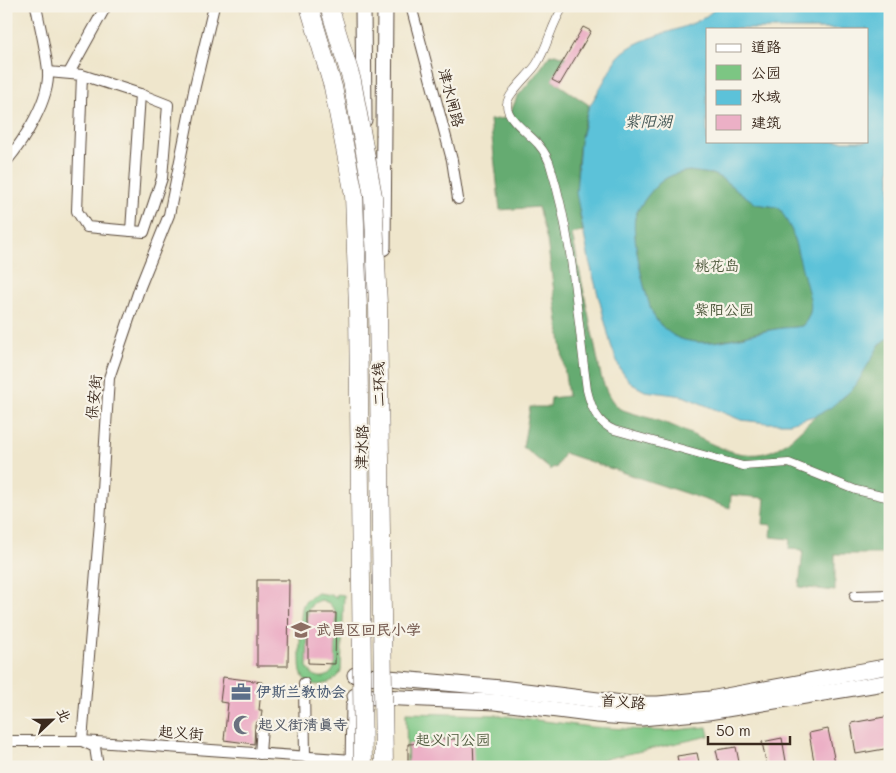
<svg xmlns="http://www.w3.org/2000/svg" width="896" height="773" viewBox="0 0 896 773" font-family="Mali,'LXGW WenKai TC',sans-serif">
<style>
.green{fill:#7cc683;stroke:#5c7850;fill-rule:evenodd}
.forest{fill:#65ab71;stroke:#506a48}
.water{fill:#5cc2d9;stroke:#4c767c;fill-rule:evenodd}
.building{fill:#ecb0c6}
.lines{fill:none;stroke-linecap:round;stroke-linejoin:round}
.pedestrian-casing{stroke:#564638;stroke-width:9}
.minor-casing{stroke:#564638;stroke-width:12}
.secondary-casing{stroke:#564638;stroke-width:17}
.pedestrian{stroke:#fff;stroke-width:8}
.minor{stroke:#fff;stroke-width:10}
.secondary{stroke:#fff;stroke-width:15}
.trunk-bridge-casing{stroke:#564638;stroke-width:19;stroke-linecap:butt}
.trunk-bridge{stroke:#fff;stroke-width:18}
.labels{text-anchor:middle;stroke-width:4.5;stroke-linejoin:round;paint-order:stroke}
.street-label{font-size:15px;fill:#3b2a1e;stroke:#f7f3e8}
.park-label{font-size:15px;fill:#4e593c;stroke:#f7f3e8}
.education-label{font-size:15px;font-weight:bold;fill:#785e54;stroke:#f7f3e8;text-anchor:start}
.service-label{font-size:15px;font-weight:bold;fill:#4e5e75;stroke:#f7f3e8;text-anchor:start}
.worship-label{font-size:15px;font-weight:bold;fill:#5b616d;stroke:#f7f3e8;text-anchor:start}
.water-label{font-size:16px;font-style:italic;fill:#455856;stroke:#f7f3e8}
</style>
<rect width="100%" height="100%" fill="#f7f3e8"/>
<filter id="ink" filterUnits="userSpaceOnUse"><feTurbulence type="fractalNoise" baseFrequency=".02" numOctaves="2"/><feDisplacementMap in="SourceGraphic" scale="10" xChannelSelector="R" yChannelSelector="G"/><feConvolveMatrix kernelMatrix="1 2 1 2 8 2 1 2 1" color-interpolation-filters="sRGB"/></filter>
<filter id="wash" filterUnits="userSpaceOnUse"><feTurbulence type="fractalNoise" baseFrequency=".0096" numOctaves="4" result="noise"/><feDisplacementMap in="SourceGraphic" scale="20" xChannelSelector="R" yChannelSelector="G"/><feGaussianBlur stdDeviation="1.12" result="paint"/><feColorMatrix in="noise" values="0 0 0 0 0 0 0 0 0 0 0 0 0 0 0 0 0 1.4 0 .05"/><feComposite in="paint" operator="in"/></filter>
<g filter="url(#wash)">
<rect width="100%" height="100%" fill="#efe6cc"/>
<g class="green">
<path d="M318,593L331,595L336,598L337,594L344,595L341,671C333,686 306,692 301,672C299,665 300,611 303,605C306,599 312,596 318,593ZM321,600L329,603L336,612L335,665C332,676 323,680 313,675L307,667L308,610L313,603Z"/>
<polygon points="406,713 497,715 591,727 644,730 666,731 707,727 709,736 569,767 407,767"/>
</g>
<g class="forest">
<path d="M555,54L566,57L552,80L589,105C586,112 585,120 583,127C575,162 575,196 583,231L572,234L601,376C605,389 610,401 620,409C636,415 652,418 668,424C702,436 740,468 778,448C792,440 804,426 816,416C827,407 840,402 850,391C865,376 870,347 890,337V533L884,534L885,554H835V591L799,587L803,550L789,549L790,539L771,537L772,525L763,524L765,498L731,495L730,508L564,453L556,468L553,467L551,470L523,447L530,407H550L551,398L568,396L547,240L538,207L500,210L490,120L506,118L512,109L517,97L538,72L550,55Z"/>
<path d="M689,171L712,174L721,178L756,204L777,207L782,210L792,231L811,299C812,309 810,318 802,326C794,328 784,327 776,329C744,333 709,350 678,338C670,334 660,326 655,318C646,303 631,235 635,218C636,211 642,204 646,198C659,181 668,174 689,171Z"/>
</g>
<path class="water" d="M717,6H890V337L880,344L856,385L848,393L830,408L817,415L790,423H768L741,420L683,396L645,391L632,384L626,377L620,369L611,345L589,260L576,193L580,142L588,109L618,57C643,30 695,34 717,6ZM707,29H867V141H707ZM689,171L712,174L721,178L756,204L777,207L781,210L792,231L810,299C812,309 810,318 802,326C794,328 784,327 776,329C744,334 710,350 678,338C670,334 660,326 655,318C646,303 631,235 635,218C636,211 642,204 646,198C659,181 668,174 689,171Z"/>
<g id="blocks">
<g class="building">
<polygon points="583,27 591,31 560,84 552,80"/>
<polygon points="257,580 289,580 288,666 257,666"/>
<polygon points="308,613 336,613 335,664 308,663"/>
<polygon points="223,677 262,682 259,710 262,710 261,719 257,722 255,725 254,744 224,740 228,703 220,702"/>
<polygon points="890,716 890,748 856,754 851,723"/>
<polygon points="828,729 836,767 815,767 809,733"/>
<polygon points="782,738 787,767 767,767 762,742"/>
<polygon points="433,739 473,739 474,767 408,767 408,744 433,743"/>
<polygon points="736,747 740,767 720,767 716,750"/>
<polygon points="697,753 700,767 679,767 677,756"/>
</g>
</g>
</g>
<g filter="url(#ink)">
<use href="#blocks" fill-opacity="0" stroke="#564638" stroke-width="1"/>
<g class="lines">
<defs>
<path id="pedestrian" d="M564,6C551,24 548,47 536,65C530,74 507,94 507,104C506,119 529,133 538,144C544,151 549,159 551,168C573,239 577,316 587,390C591,407 597,423 614,430L743,466L789,463L856,490L890,498"/>
<g id="minor">
<polyline points="411,6 452,160 458,199"/>
<polyline points="48,72 82,75 77,211 87,227 131,231 140,94 82,75"/>
<polyline points="69,73 106,6"/>
<path d="M6,162C24,140 50,100 48,71C46,50 40,27 36,6"/>
<polyline points="131,231 144,232 162,178 168,105 140,94"/>
<polyline points="855,596 890,595"/>
<polyline points="304,683 305,757"/>
<polyline points="6,741 82,741 353,760"/>
<polyline points="260,754 262,726"/>
<polyline points="98,767 95,747 82,741 100,522 109,378 140,287 169,215 195,86 214,6"/>
</g>
<g id="secondary">
<polyline points="363,6 364,120"/>
<polyline points="383,248 385,6"/>
<polyline points="365,285 365,205"/>
<polyline points="355,675 501,688 630,704 658,704 710,699 890,666"/>
<polyline points="355,696 495,702 597,715 641,718 708,712 890,682"/>
<polyline points="353,767 354,705"/>
</g>
</defs>
<use href="#pedestrian" class="pedestrian-casing"/>
<use href="#minor" class="minor-casing"/>
<use href="#secondary" class="secondary-casing"/>
<use href="#pedestrian" class="pedestrian"/>
<use href="#minor" class="minor"/>
<use href="#secondary" class="secondary"/>
<defs>
<g id="trunk-bridge">
<polyline points="309,6 333,87 354,195 358,308 363,766"/>
<polyline points="329,6 352,81 373,196 378,305 384,767"/>
</g>
</defs>
<use href="#trunk-bridge" class="trunk-bridge-casing"/>
<use href="#trunk-bridge" class="trunk-bridge"/>
</g>
</g>
<defs>
<symbol id="school-bare" viewBox="-9 -9 18 18"><path d="M0-5L7-2L0 1L-7-2ZM-4 1L0 2.5L4 1V4Q0 6-4 4Z" fill="#8d6e63" stroke="#f7f3e8" stroke-width="2.5" paint-order="stroke"/></symbol>
<symbol id="office-bare" viewBox="-9 -9 18 18"><path d="M-6-3h4V-5.5h4V-3h4V5H-6ZM-1-4.5V-3h2v-1.5ZM-6 0V1H6V0Z" fill="#5c6f8a" stroke="#f7f3e8" stroke-width="2.5" paint-order="stroke"/></symbol>
<symbol id="mosque-bare" viewBox="-9 -9 18 18"><path d="M3.5-4.9A6 6 0 1 0 3.5 4.9A5 5 0 1 1 3.5-4.9Z" fill="#6b7280" stroke="#f7f3e8" stroke-width="2.5" paint-order="stroke"/></symbol>
</defs>
<g fill-rule="evenodd">
<use href="#school-bare" x="287" y="616" width="28" height="28"/>
<use href="#office-bare" x="227" y="678" width="28" height="28"/>
<use href="#mosque-bare" x="229" y="711" width="28" height="28"/>
</g>
<g class="labels">
<g class="street-label">
<text transform="translate(451 98) rotate(75)" y="5">津水闸路</text>
<text transform="translate(379 384) rotate(-91)" y="5">二环线</text>
<text transform="translate(94 397) rotate(-84)" y="5">保安街</text>
<text transform="translate(362 447) rotate(-88)" y="5">津水路</text>
<text transform="translate(623 702) rotate(4)" y="5">首义路</text>
<text transform="translate(181 733) rotate(4)" y="5">起义街</text>
</g>
<g class="park-label">
<text x="717" y="271">桃花岛</text>
<text x="724" y="315">紫阳公园</text>
<text x="453" y="745">起义门公园</text>
</g>
<g class="education-label">
<text x="316" y="635">武昌区回民小学</text>
</g>
<g class="service-label">
<text x="256" y="697">伊斯兰教协会</text>
</g>
<g class="worship-label">
<text x="258" y="730">起义街清真寺</text>
</g>
<g class="water-label">
<text x="648" y="127">紫阳湖</text>
</g>
</g>
<rect width="896" height="773" fill="none" stroke="#f7f3e8" stroke-width="25"/>
<rect x="706" y="28" width="162" height="115" fill="#f7f3e8" stroke="#aca397"/>
<rect x="716" y="44" width="25" height="8" fill="#ffffff" stroke="#aca397"/>
<text x="751" y="52" font-size="15" fill="#3b2a1e">道路</text>
<rect x="716" y="65" width="25" height="15" fill="#7cc683" stroke="#aca397"/>
<text x="751" y="78" font-size="15" fill="#3b2a1e">公园</text>
<rect x="716" y="90" width="25" height="15" fill="#5cc2d9" stroke="#aca397"/>
<text x="751" y="102" font-size="15" fill="#3b2a1e">水域</text>
<rect x="716" y="115" width="25" height="15" fill="#ecb0c6" stroke="#aca397"/>
<text x="751" y="128" font-size="15" fill="#3b2a1e">建筑</text>
<g transform="translate(52 720) rotate(68)" stroke="#f7f3e8" stroke-width="4" paint-order="stroke">
<path d="M0-4L9 19L0 12L-9 19Z" fill="#3b2a1e"/>
<text y="-8" font-size="14" font-weight="bold" text-anchor="middle" fill="#3b2a1e">北</text>
</g>
<path d="M708 736v8h82v-8" fill="none" stroke="#3b2a1e" stroke-width="2.5"/>
<text x="716" y="736" font-size="15" fill="#3b2a1e" stroke="#f7f3e8" stroke-width="4" paint-order="stroke">50 m</text>
</svg>
